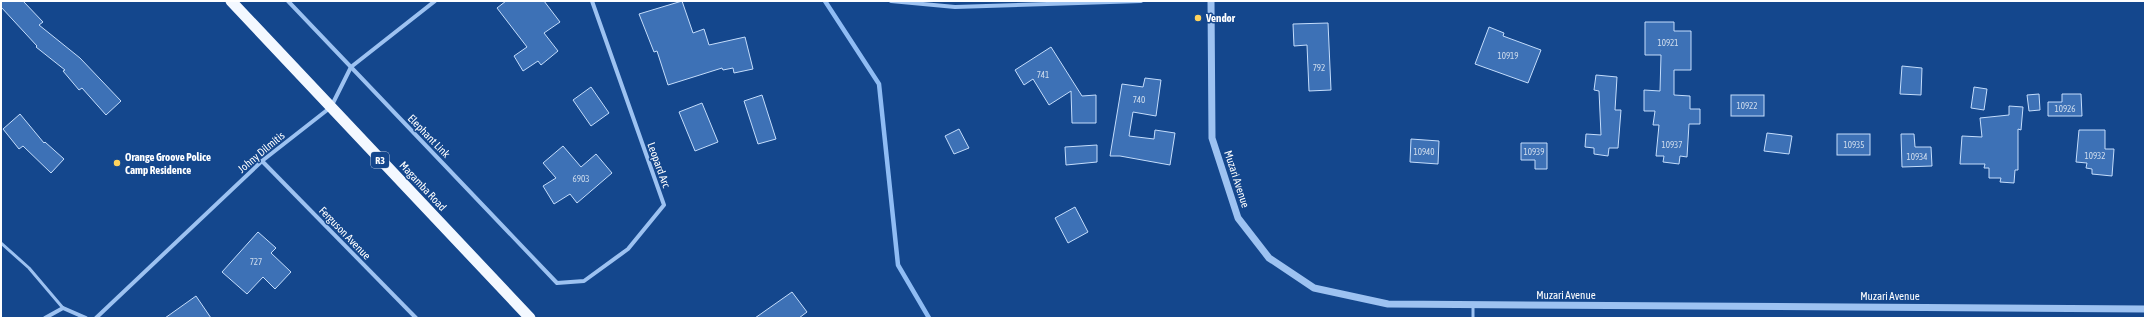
<svg xmlns="http://www.w3.org/2000/svg" width="2146" height="319" viewBox="0 0 2146 319" font-family="'Asap Condensed',sans-serif">
<style>
.lines{fill:none;stroke-linecap:round;stroke-linejoin:round}
.stream{stroke:#8fbcf4;stroke-width:4.5}
.building{fill:#3d71b6;stroke:#c4ddfc}
.service{stroke:#9dc2f1;stroke-width:3}
.minor{stroke:#9dc2f1;stroke-width:4}
.tertiary{stroke:#9dc2f1;stroke-width:7}
.trunk{stroke:#f3f8ff;stroke-width:11}
.poi-dot{fill:#ffd35d;stroke:#14478d;stroke-width:1.5}
.labels{text-anchor:middle;stroke-width:3;stroke-linejoin:round;paint-order:stroke}
.number-label{font-size:9px;fill:#cedced}
.shield{fill:#14478d;stroke:#b8c8dd;stroke-width:1}
.shield-label{font-size:10px;font-weight:bold;fill:#fff}
.poi-label{font-size:11px;font-weight:bold;fill:#fff;stroke:#14478d;text-anchor:start}
.street-label{font-size:11px;fill:#fff;stroke:#14478d}
</style>
<rect width="100%" height="100%" fill="#14478d"/>
<g class="lines">
<polyline class="stream" points="825,1 879,84 898,265 929,318"/>
</g>
<g class="building">
<polygon points="1,1 23,1 43,22 39,25 80,58 121,101 106,115 82,88 79,90 63,71 65,70 36,47 37,46 1,7"/>
<polygon points="506,1 544,1 560,22 544,33 558,51 541,65 538,61 523,71 514,56 527,47 497,8"/>
<polygon points="682,1 693,33 704,29 709,45 745,37 753,69 734,73 733,68 723,70 722,68 668,85 657,51 654,52 639,14"/>
<polygon points="1645,22 1674,22 1674,31 1691,31 1691,70 1674,70 1674,95 1690,96 1690,109 1700,109 1700,124 1689,124 1687,157 1680,156 1679,164 1663,162 1664,156 1656,156 1659,125 1653,125 1655,111 1644,111 1644,90 1660,91 1661,55 1645,55"/>
<polygon points="1328,23 1331,90 1309,91 1307,45 1294,46 1293,24"/>
<polygon points="1489,27 1504,33 1503,36 1541,50 1528,83 1475,64"/>
<polygon points="1051,47 1082,96 1096,95 1096,123 1072,123 1071,91 1049,105 1033,79 1024,85 1015,70"/>
<polygon points="1902,66 1922,68 1921,95 1900,94"/>
<polygon points="1596,75 1617,77 1615,110 1621,110 1618,148 1609,148 1608,156 1594,154 1594,148 1585,147 1586,134 1601,135 1599,91 1594,90"/>
<polygon points="1145,78 1161,80 1156,116 1133,112 1129,136 1154,139 1155,130 1175,133 1170,165 1120,156 1110,156 1122,84 1143,87"/>
<polygon points="591,87 609,113 591,126 573,100"/>
<polygon points="1974,87 1987,89 1984,110 1971,108"/>
<polygon points="2039,94 2040,110 2029,111 2027,95"/>
<polygon points="2062,94 2081,94 2082,116 2048,116 2048,102 2062,102"/>
<polygon points="762,95 776,139 758,144 744,101"/>
<rect x="1731" y="95" width="33" height="21"/>
<polygon points="702,103 718,142 695,151 679,112"/>
<polygon points="2009,106 2023,107 2021,130 2018,129 2018,170 2015,170 2014,183 2000,182 2001,178 1989,178 1989,168 1984,168 1985,164 1960,164 1962,136 1982,137 1980,118 2009,115"/>
<polygon points="20,114 44,143 45,142 64,159 51,173 23,146 19,149 3,129"/>
<polygon points="959,129 969,148 954,154 945,136"/>
<polygon points="2079,130 2105,130 2105,149 2114,149 2112,176 2092,174 2092,169 2086,168 2087,163 2076,162"/>
<polygon points="1767,133 1792,136 1789,154 1764,151"/>
<rect x="1837" y="134" width="33" height="21"/>
<polygon points="1901,134 1914,134 1915,147 1931,147 1932,166 1902,167"/>
<polygon points="1411,139 1439,141 1438,164 1410,162"/>
<polygon points="1521,143 1547,143 1547,169 1535,169 1535,160 1521,160"/>
<polygon points="1097,145 1097,162 1066,165 1065,147"/>
<polygon points="563,146 581,167 596,154 612,173 577,203 570,194 554,204 543,186 556,178 543,163"/>
<polygon points="1075,207 1088,232 1068,243 1055,218"/>
<polygon points="258,232 276,248 271,253 291,272 275,289 263,277 247,294 222,272"/>
<polygon points="792,292 807,312 799,318 755,318"/>
<polygon points="196,296 211,318 165,318"/>
</g>
<g class="lines">
<g class="service">
<polyline points="1,243 29,268 63,308"/>
<polyline points="1473,318 1473,306"/>
</g>
<g class="minor">
<polyline points="288,1 557,283 584,281 628,249 664,205 592,1"/>
<polyline points="891,1 955,7 1141,1"/>
<polyline points="262,161 416,318"/>
<polyline points="45,318 63,308 86,318"/>
<polyline points="96,318 262,161 331,107 351,67 435,1"/>
</g>
<polyline class="tertiary" points="1211,1 1212,138 1238,218 1269,258 1314,288 1388,304 2145,309"/>
<polyline class="trunk" points="231,1 530,318"/>
</g>
<g class="poi-dot">
<circle cx="1198" cy="18" r="4"/>
<circle cx="117" cy="163" r="4"/>
</g>
<g class="labels">
<g class="number-label">
<text x="1668" y="46">10921</text>
<text x="1508" y="59">10919</text>
<text x="1319" y="71">792</text>
<text x="1043" y="78">741</text>
<text x="1139" y="103">740</text>
<text x="1747" y="109">10922</text>
<text x="2065" y="112">10926</text>
<text x="1672" y="148">10937</text>
<text x="1854" y="148">10935</text>
<text x="1424" y="155">10940</text>
<text x="1534" y="155">10939</text>
<text x="2095" y="159">10932</text>
<text x="1917" y="160">10934</text>
<text x="581" y="182">6903</text>
<text x="256" y="265">727</text>
</g>
<rect class="shield" x="371" y="152" width="18" height="16" rx="3"/>
<g class="shield-label">
<text x="380" y="164">R3</text>
</g>
<g class="poi-label">
<text x="1206" y="22">Vendor</text>
<text x="125" y="161">Orange Groove Police<tspan x="125" dy="13">Camp Residence</tspan></text>
</g>
<g class="street-label">
<text transform="translate(429 136) rotate(46)" y="4">Elephant Link</text>
<text transform="translate(261 152) rotate(-40)" y="4">Johny Dilmitis</text>
<text transform="translate(659 165) rotate(70)" y="4">Leopard Arc</text>
<text transform="translate(1237 179) rotate(72)" y="4">Muzari Avenue</text>
<text transform="translate(423 186) rotate(47)" y="4">Magamba Road</text>
<text transform="translate(345 233) rotate(46)" y="4">Ferguson Avenue</text>
<text x="1566" y="299">Muzari Avenue</text>
<text x="1890" y="300">Muzari Avenue</text>
</g>
</g>
<rect width="2146" height="319" fill="none" stroke="#ffffff" stroke-width="4"/>
</svg>
